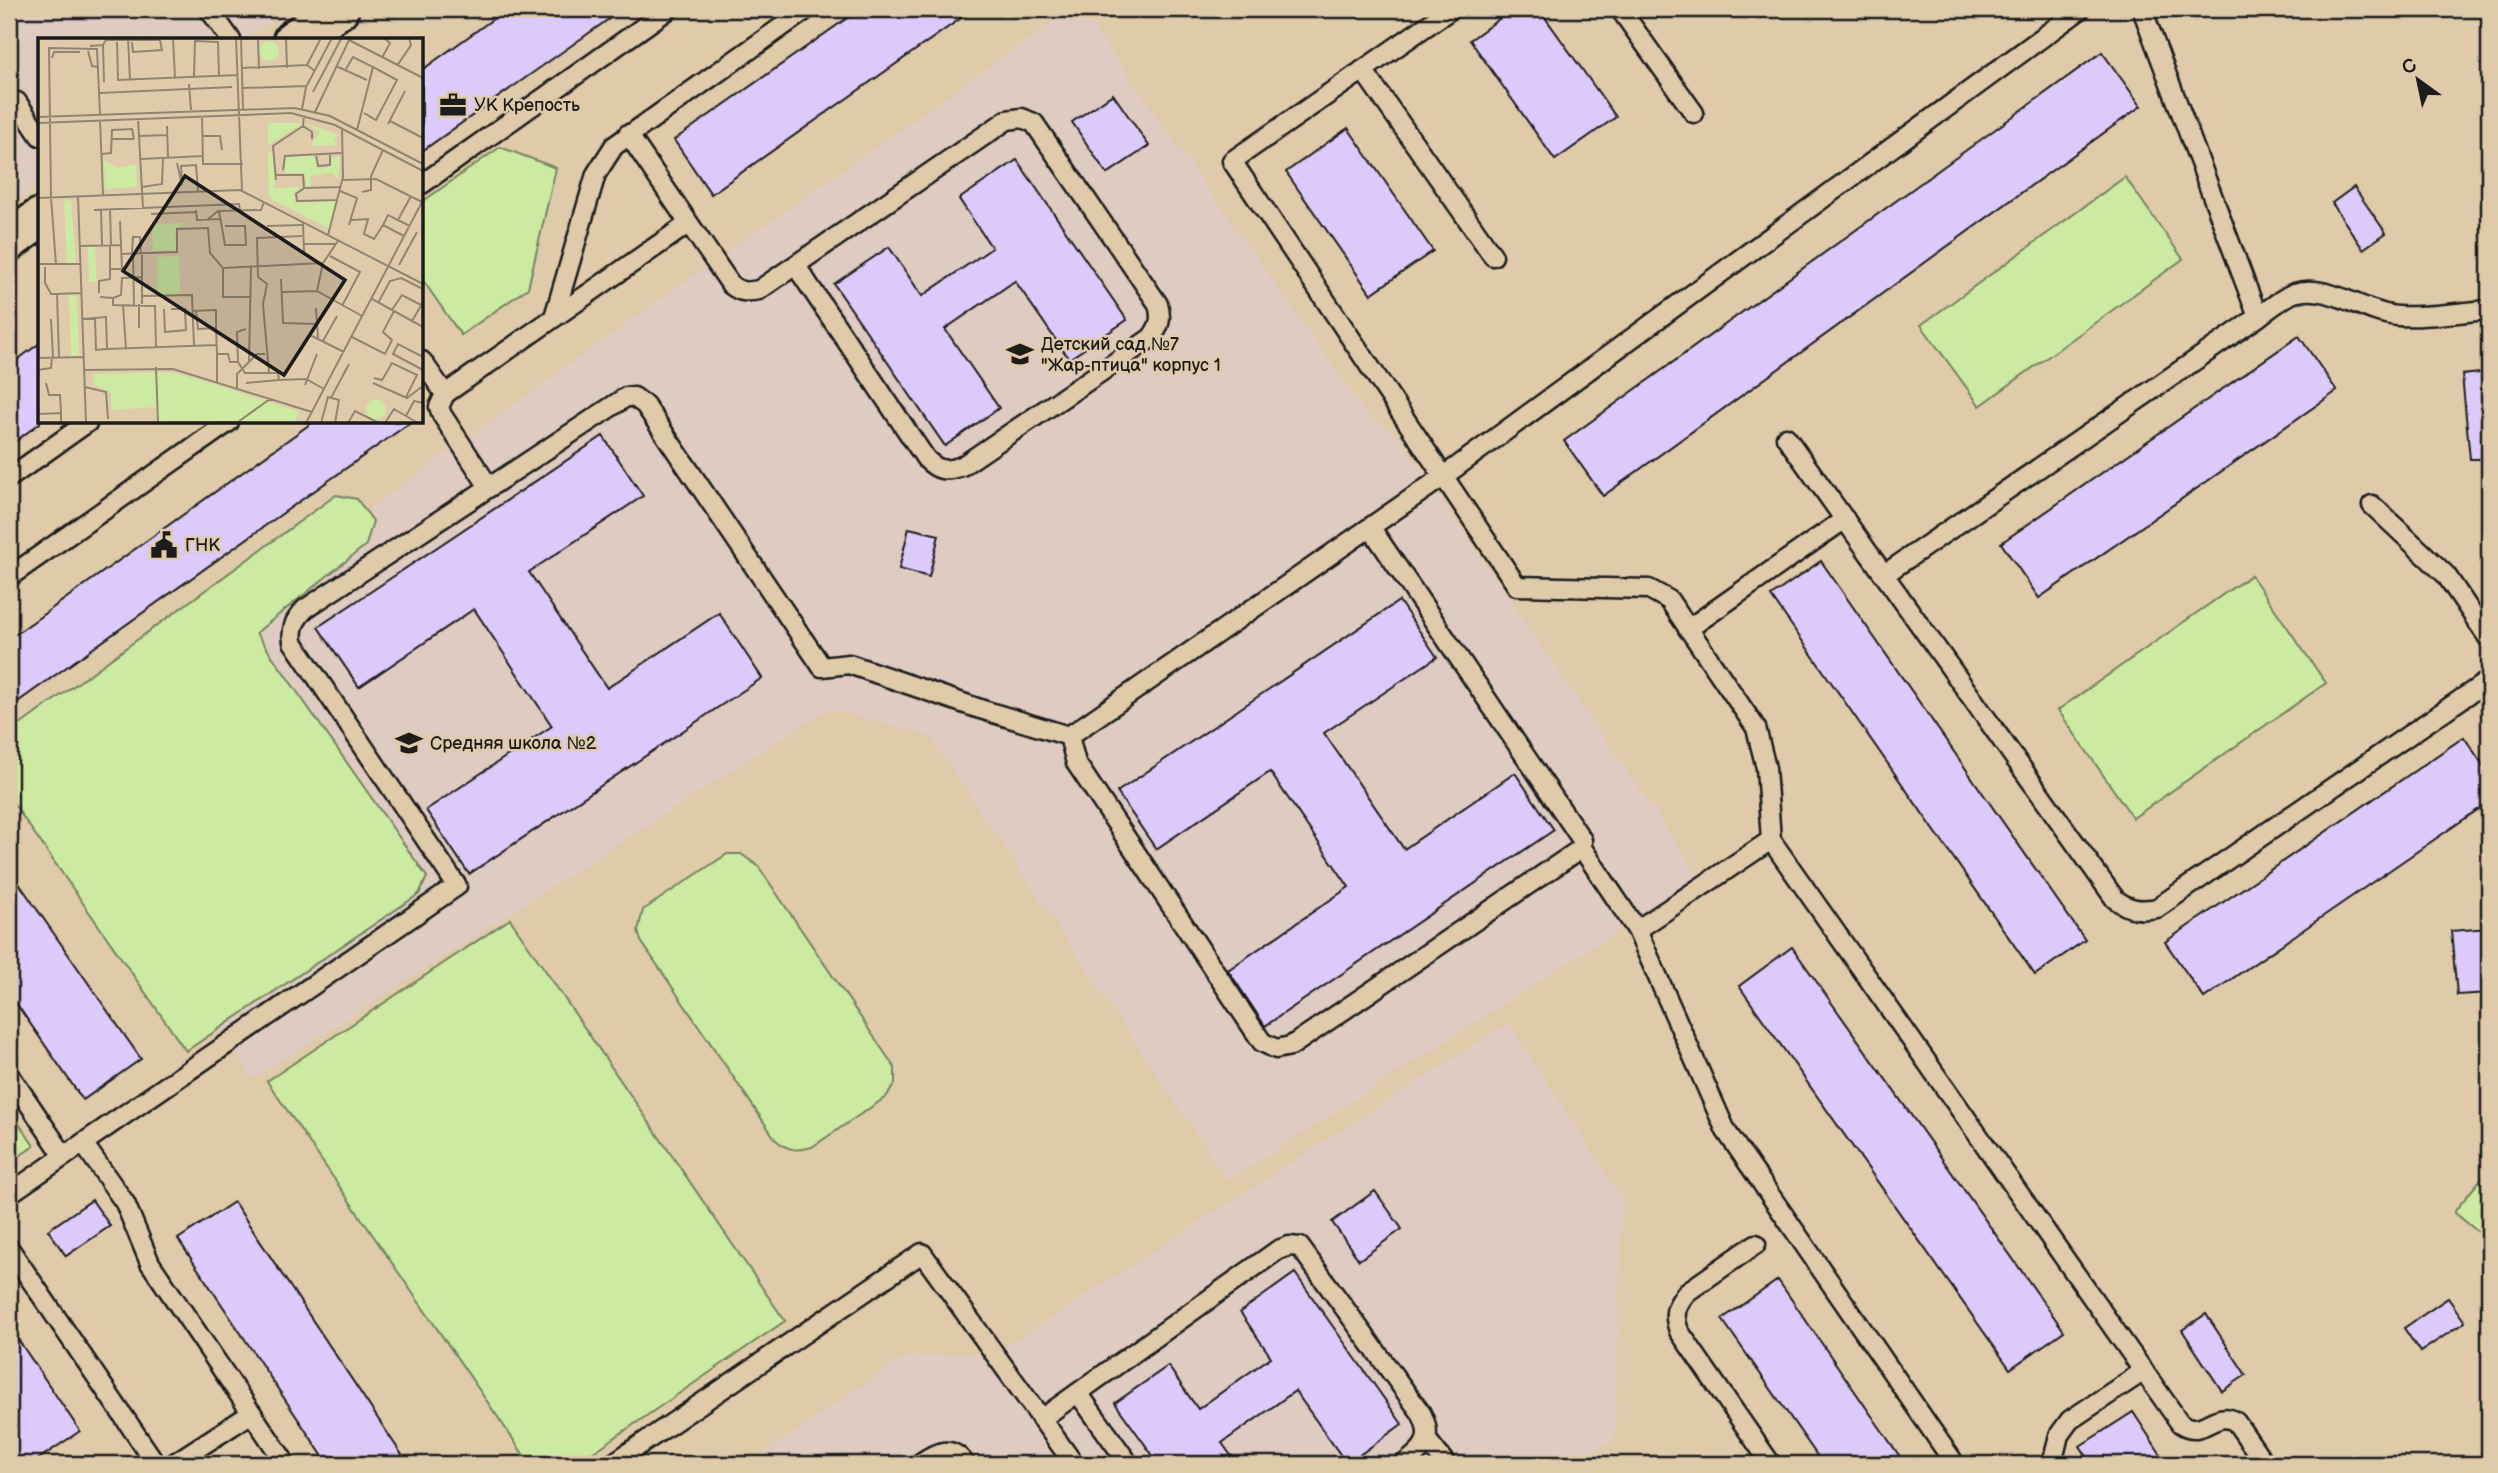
<svg xmlns="http://www.w3.org/2000/svg" width="2498" height="1473" viewBox="0 0 2498 1473" font-family="'Balsamiq Sans',sans-serif">
<style>
.built{fill:#decbc2}
.green{fill:#cdeaa2;stroke:#74835f;stroke-width:2}
.building{fill:#dccafb;stroke:#1c1c1c;stroke-width:2}
.lines{fill:none;stroke-linecap:round;stroke-linejoin:round}
.service-casing{stroke:#1c1c1c;stroke-width:23}
.secondary-casing{stroke:#1c1c1c;stroke-width:44}
.service{stroke:#dfcbaa;stroke-width:18}
.secondary{stroke:#dfcbaa;stroke-width:38}
.labels{text-anchor:middle;stroke-width:5;stroke-linejoin:round;paint-order:stroke}
.poi-label{font-size:18px;fill:#1c1c1c;stroke:#dfcbaa;text-anchor:start}
.inset-road{fill:none;stroke:#918571;stroke-width:2}
.view{fill:#1c1c1c;fill-opacity:0.15;stroke:#1c1c1c;stroke-width:3.5}
.inset-edge{fill:none;stroke:#1c1c1c;stroke-width:3.5}
</style>
<rect width="100%" height="100%" fill="#dfcbaa"/>
<filter id="ink" filterUnits="userSpaceOnUse"><feTurbulence type="fractalNoise" baseFrequency=".0143" numOctaves="2"/><feDisplacementMap in="SourceGraphic" scale="14" xChannelSelector="R" yChannelSelector="G"/><feConvolveMatrix kernelMatrix="1 2 1 2 8 2 1 2 1" color-interpolation-filters="sRGB"/></filter>
<g filter="url(#ink)">
<g class="built">
<polygon points="9,9 289,9 244,40 40,40 40,185 9,207"/>
<polygon points="1071,9 1081,9 1369,417 1398,436 1700,878 1228,1181 929,735 828,709 253,1079 33,751 672,291"/>
<polygon points="1508,1023 1622,1198 1615,1437 1578,1464 1089,1464 1004,1348"/>
<polygon points="981,1353 1060,1464 749,1464 903,1357"/>
</g>
<g class="green">
<polygon points="500,147 556,168 528,288 461,335 422,279 422,202"/>
<polygon points="2125,177 2183,259 1980,406 1921,325"/>
<polygon points="336,495 357,499 373,521 366,545 256,633 427,877 419,894 186,1051 9,797 9,733"/>
<polygon points="2251,575 2326,683 2133,818 2058,710"/>
<path d="M727,854H741L758,866L895,1068V1084L886,1097L812,1147C797,1151 788,1151 776,1140L641,941L638,931L643,910Z"/>
<polygon points="510,919 785,1321 576,1464 530,1464 267,1081"/>
<polygon points="9,1109 34,1146 9,1163"/>
<polygon points="2489,1169 2489,1241 2454,1212"/>
</g>
<g class="building">
<polygon points="507,9 623,9 422,151 422,70"/>
<polygon points="860,9 974,9 711,194 674,140"/>
<polygon points="1513,9 1539,9 1616,117 1555,160 1470,40"/>
<polygon points="2102,52 2141,106 1603,496 1564,441"/>
<polygon points="1113,94 1149,146 1107,174 1072,122"/>
<polygon points="1348,128 1433,251 1371,294 1286,172"/>
<polygon points="1017,160 1127,320 1069,359 1015,281 945,329 999,408 945,446 834,284 889,247 922,296 992,248 959,199"/>
<polygon points="2354,187 2386,233 2363,249 2332,203"/>
<polygon points="2299,336 2337,391 2039,598 2001,543"/>
<polygon points="40,343 40,423 9,446 9,366"/>
<polygon points="2489,372 2489,459 2470,459 2462,375"/>
<polygon points="313,422 411,422 9,708 9,639"/>
<polygon points="603,436 643,496 529,572 607,688 719,613 762,678 469,874 426,810 552,726 474,609 359,687 318,627"/>
<polygon points="909,528 939,535 929,577 899,569"/>
<polygon points="1821,561 2085,940 2035,975 1771,596"/>
<polygon points="1399,601 1437,657 1324,733 1404,849 1515,773 1554,830 1265,1026 1228,970 1349,887 1270,772 1156,849 1117,792"/>
<polygon points="2464,737 2489,774 2489,802 2204,998 2165,942"/>
<polygon points="9,869 141,1059 83,1100 9,993"/>
<polygon points="2489,928 2489,993 2457,995 2451,931"/>
<polygon points="1792,947 2064,1331 2010,1369 1739,986"/>
<polygon points="1375,1191 1402,1229 1359,1260 1332,1222"/>
<polygon points="92,1200 110,1226 66,1256 48,1230"/>
<polygon points="234,1202 408,1464 328,1464 178,1239"/>
<polygon points="1295,1273 1402,1424 1347,1464 1295,1391 1222,1443 1237,1464 1159,1464 1115,1403 1168,1366 1198,1409 1271,1357 1240,1312"/>
<polygon points="1778,1280 1905,1464 1823,1464 1722,1319"/>
<polygon points="2448,1298 2465,1322 2420,1352 2404,1328"/>
<polygon points="2206,1314 2246,1375 2222,1391 2182,1330"/>
<polygon points="9,1326 80,1431 31,1464 19,1464 9,1450"/>
<polygon points="2133,1412 2167,1464 2092,1464 2080,1446"/>
</g>
<g class="lines">
<defs>
<g id="service">
<polyline points="209,9 231,40"/>
<path d="M1451,9L1232,161L1517,586L1649,589L1669,600L1756,728L1766,768L1771,840L2180,1423C2204,1440 2213,1408 2236,1422L2265,1464"/>
<polyline points="1620,9 1694,113"/>
<polyline points="1363,70 1493,256"/>
<polyline points="9,103 17,102 40,136"/>
<path d="M628,134L731,285C741,293 747,292 759,290L1007,120L1022,118L1034,123L1158,304C1162,319 1160,326 1151,338L962,466C945,472 938,471 926,459L796,266"/>
<polyline points="422,184 669,9"/>
<polyline points="554,317 596,174 614,146 807,9"/>
<path d="M2258,317C2269,309 2282,298 2294,293C2329,282 2364,314 2398,316C2426,318 2460,312 2489,310"/>
<polyline points="422,361 445,394 688,224"/>
<polyline points="445,394 439,407 442,415 489,487"/>
<path d="M1786,437L2115,899C2129,910 2140,911 2157,908L2489,680"/>
<polyline points="9,478 88,422"/>
<polyline points="2372,505 2446,575 2489,639"/>
<polyline points="1371,528 1582,840 1582,848 1637,930 1726,1131 1955,1464"/>
<polyline points="1885,574 2258,317 2142,9"/>
<polyline points="9,577 229,422"/>
<polyline points="1688,629 1845,519"/>
<polyline points="1069,736 1444,476 2081,9"/>
<polyline points="1069,736 1076,763 1262,1042 1276,1049 1291,1046 1582,848"/>
<polyline points="1637,930 1771,840"/>
<polyline points="9,1074 64,1156"/>
<polyline points="83,1143 125,1203 150,1263 286,1464"/>
<path d="M9,1194L457,886L293,642C291,627 295,620 305,609L626,397H634L645,405L822,667L849,664L980,709L1069,736"/>
<path d="M1756,1244L1687,1292C1675,1307 1673,1314 1679,1331L1771,1464"/>
<polyline points="9,1248 156,1464"/>
<polyline points="1078,1393 1129,1464"/>
<path d="M1041,1419L1278,1250L1289,1246L1300,1247L1421,1413C1434,1438 1425,1449 1404,1464"/>
<polyline points="1427,1440 1446,1464"/>
<polyline points="173,1464 252,1413"/>
<polyline points="612,1464 922,1253 1074,1464"/>
<path d="M919,1464C936,1452 951,1444 965,1464"/>
<polyline points="2052,1464 2059,1435 2070,1420 2144,1371"/>
</g>
<g id="secondary">
<polyline points="293,40 339,9"/>
<polyline points="9,241 40,218"/>
</g>
</defs>
<use href="#service" class="service-casing"/>
<use href="#secondary" class="secondary-casing"/>
<use href="#service" class="service"/>
<use href="#secondary" class="secondary"/>
</g>
</g>
<defs>
<symbol id="office-bare" viewBox="-9 -9 18 18"><path d="M-6-3h4V-5.5h4V-3h4V5H-6ZM-1-4.5V-3h2v-1.5ZM-6 0V1H6V0Z" fill="#1c1c1c" stroke="#dfcbaa" stroke-width="2.5" paint-order="stroke"/></symbol>
<symbol id="school-bare" viewBox="-9 -9 18 18"><path d="M0-5L7-2L0 1L-7-2ZM-4 1L0 2.5L4 1V4Q0 6-4 4Z" fill="#1c1c1c" stroke="#dfcbaa" stroke-width="2.5" paint-order="stroke"/></symbol>
<symbol id="civic-bare" viewBox="-9 -9 18 18"><path d="M-.6-6.5H3V-4.5H.6V-3L4-1V1h2V6H-6V1h2V-1L-.6-3ZM-1.2 2.5V6h2.4V2.5Z" fill="#1c1c1c" stroke="#dfcbaa" stroke-width="2.5" paint-order="stroke"/></symbol>
</defs>
<g fill-rule="evenodd">
<use href="#office-bare" x="434" y="86" width="38" height="38"/>
<use href="#school-bare" x="1001" y="335" width="38" height="38"/>
<use href="#civic-bare" x="145" y="526" width="38" height="38"/>
<use href="#school-bare" x="390" y="724" width="38" height="38"/>
</g>
<g class="labels">
<g class="poi-label">
<text x="474" y="111">УК Крепость</text>
<text x="1041" y="350">Детский сад №7<tspan x="1041" dy="21">"Жар-птица" корпус 1</tspan></text>
<text x="185" y="551">ГНК</text>
<text x="430" y="749">Средняя школа №2</text>
</g>
</g>
<g transform="translate(38 38)">
<rect width="385" height="385" fill="#dfcbaa"/>
<path d="M221 13a10 10 0 1 1 20 0a10 10 0 1 1-20 0ZM230,85H264V86L230,107ZM268,85L301,97L296,101L300,107L272,108L282,94ZM230,114L235,115L237,150L264,149L256,155L257,165L273,164L277,169L275,164L298,163L292,191L231,160ZM275,117L281,131L289,130L294,121L302,118L300,141L294,135L272,138L273,149H268L267,135H247V120ZM66,122L80,130L98,126L99,149L67,151ZM33,162L38,225L29,226L26,163ZM149,185L137,190L138,212L115,213L114,186ZM50,209H57L59,244H51ZM141,218L142,256H120L119,219ZM31,257L39,258L41,317L33,318ZM133,334L169,344L262,374L256,385H119L118,369L73,372V354L56,347L55,336ZM328 371a10 10 0 1 1 20 0a10 10 0 1 1-20 0Z" fill="#cdeaa2"/>
<path class="inset-road" d="M90,0L92,42M135,0L137,40M198,0L204,153M203,0L205,71M220,0L221,31M248,0L249,30M311,2L385,40M79,4L80,42L200,37M65,7L68,2H122L124,12L95,14L94,4M52,8L65,7L66,44M50,13L54,28L60,29M14,20L16,14H42M344,20L352,5L346,0M298,28L329,42M359,28L373,7L371,0M204,30L269,27M308,31L315,19L335,29L319,92M277,33L269,27L283,0M156,39L157,3L180,4L181,38M151,46L153,72M205,50L269,48M275,54L303,1M62,55L194,49M264,71L268,49L294,0M277,74L311,2M326,75L338,82L359,42L335,29M164,78L165,126H205M266,78L265,88L274,94V101M0,79L257,70L292,78L385,126M100,80L105,170M62,82L65,157M352,83L385,100M0,85L253,75L297,87L385,133M350,86L367,53M129,88L130,119M101,98L129,97M164,98H182L184,112M73,101H96M64,116L73,115L74,92L94,91L96,101M278,116L280,128L292,127V115M103,121L165,118M139,125L144,147M245,132L247,118L303,115M238,137H265L266,150L258,156L259,163L300,162M238,142L235,108L265,88M305,142L338,141L384,164M144,145L143,128L158,127L160,153M104,149L124,146L125,120M266,150L303,149M302,153L319,160L311,187M324,154L333,152V138L345,112M40,158L48,385M13,159L18,227M13,159L11,10L59,11L62,76M0,160L202,152L385,246M56,172L201,166L202,172M63,172L64,207M72,172L73,207M158,172L159,182L182,181M181,173L187,207H208L207,188H187M113,176L159,174M169,182L180,173L223,172L226,164M313,182L330,181L326,196L336,201L345,187M360,182L373,158M265,185L266,215M229,188L264,187M290,197L305,139L304,90M366,198L345,187L350,177L372,188M265,206H299M42,208L83,207M94,215L95,199H102L103,215M95,215L96,267M83,216L139,214V191L170,190L172,215L185,230V259H213M292,218L322,234L304,268M0,226H42M361,227L379,194M7,229V245L13,256H19M185,230L285,225M72,231H84L82,183M243,241L245,285L279,286M279,253L324,278M244,254L279,253L285,225L300,203M61,255V243L72,241V207M104,258V215M62,259L75,260V267L117,268L118,310M75,260L83,257L84,240L104,239M334,261L385,289M340,265L352,243L363,240L385,251M101,266V290M104,266V258L154,257L156,308M85,267L88,311M278,270L280,300M126,271L127,295M354,272L364,257L383,267M154,273L177,272H178V290L160,291L158,273M57,280L58,312L69,311M13,281L15,319M44,281L68,279L69,311L179,307M374,283L385,264M178,290L179,316H190L192,324H200L207,335H240L241,342L268,341L286,351M127,294L148,292L147,271H133M272,297L306,314M314,299L347,316L354,302L345,294L356,273M285,303L299,278M179,316V344M21,319L19,256L43,255M385,319L360,306L355,316L385,332M0,320L46,319M211,323L213,229M200,324L199,294L208,291M118,329L120,385M0,332L13,330L14,319M46,332L135,331L274,374M231,335L225,266L229,246L220,239L219,200L264,198M336,340L344,342L354,325L379,337L368,359M8,345L11,357H22L23,375M208,345L241,342M335,345L369,360L385,348M267,347L279,316M47,349L68,354L70,381M199,350V336L219,316H227M293,360L311,326M0,376L23,375V385M368,378L376,363L385,365M125,385L200,384L232,361M268,385L385,162M283,385L290,359L301,362L297,385M310,385L317,373L341,385M347,385L356,371L380,385"/>
<path class="view" d="M147,138L307,242L246,337L85,233Z"/>
<rect width="385" height="385" class="inset-edge"/>
</g>
<rect width="2498" height="1473" fill="none" stroke="#dfcbaa" stroke-width="35"/>
<rect x="18" y="18" width="2463" height="1438" fill="none" stroke="#1c1c1c" stroke-width="2.5" filter="url(#ink)"/>
<g transform="translate(2418 80) rotate(327)" stroke="#dfcbaa" stroke-width="5" paint-order="stroke">
<path d="M0-5L12 26L0 18L-12 26Z" fill="#1c1c1c"/>
<text y="-10" font-size="19" font-weight="bold" text-anchor="middle" fill="#1c1c1c">С</text>
</g>
</svg>
